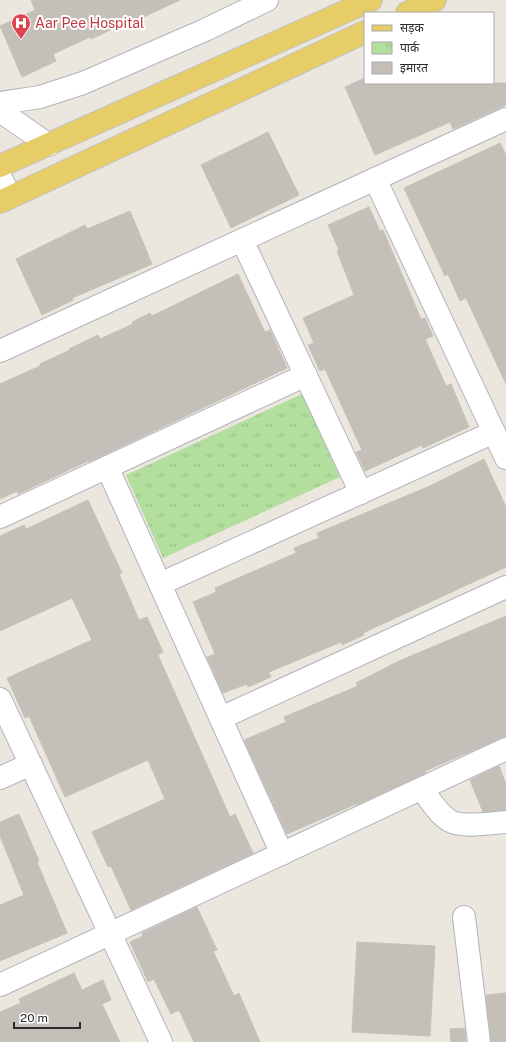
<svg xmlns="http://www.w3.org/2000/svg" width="506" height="1042" viewBox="0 0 506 1042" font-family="'Public Sans','Noto Sans Devanagari',sans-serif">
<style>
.park{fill:url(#park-tufts)}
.building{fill:#c4c0b9;stroke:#c7c2b7}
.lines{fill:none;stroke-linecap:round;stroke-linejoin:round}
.minor-casing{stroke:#b1b3bd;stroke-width:24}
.major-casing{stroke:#c4c4c4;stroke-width:24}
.minor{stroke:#fff;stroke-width:22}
.major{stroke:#e7cd67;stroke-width:22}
.labels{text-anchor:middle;stroke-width:4;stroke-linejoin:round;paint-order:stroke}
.health-label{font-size:14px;fill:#be3a42;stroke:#fff;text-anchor:start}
</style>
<defs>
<pattern id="park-tufts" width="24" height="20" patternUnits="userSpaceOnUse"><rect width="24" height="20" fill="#b2de9e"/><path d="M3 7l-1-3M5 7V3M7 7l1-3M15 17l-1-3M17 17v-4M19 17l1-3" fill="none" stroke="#99bf88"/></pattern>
</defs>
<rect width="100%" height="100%" fill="#ebe6de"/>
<polygon class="park" points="302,394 340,477 163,558 126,475"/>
<g class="building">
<polygon points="31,0 180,0 133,22 132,20 91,39 90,37 53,54 56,61 22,77 0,26 35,10"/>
<polygon points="365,78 365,83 506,83 506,105 453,129 450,122 375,155 345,87"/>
<polygon points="268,132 299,195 231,228 201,165"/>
<polygon points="500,143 506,155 506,384 466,298 460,301 448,274 445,276 404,188"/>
<polygon points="369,207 380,231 383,230 421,319 425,318 433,336 425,339 446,386 451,384 469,427 423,448 422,445 365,471 356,452 362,450 325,369 320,371 308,345 314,343 303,318 354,295 337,251 339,250 328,225"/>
<polygon points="130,211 152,264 72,298 73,300 42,315 16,259 85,225 87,229"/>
<polygon points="238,274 265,332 270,330 287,368 89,462 88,461 18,494 17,491 0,499 0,384 40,366 40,364 70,350 69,349 98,335 100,339 133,324 132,322 150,313 152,316"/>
<polygon points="484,459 506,507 506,567 363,633 364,635 342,645 341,642 269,672 271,677 248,687 247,684 223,693 207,657 215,654 193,602 216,592 215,588 296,553 294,548 319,538 317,533 430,486"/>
<polygon points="88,500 122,573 119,574 139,620 147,617 163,652 158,655 230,817 235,814 253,853 131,910 111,866 108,867 92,832 165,799 148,760 65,797 29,716 25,718 7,678 92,640 72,598 0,631 0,536 24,525 26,529"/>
<polygon points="506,616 506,736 425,771 426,773 356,805 356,804 287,834 244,740 286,722 284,717 358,686 356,683 399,661"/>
<polygon points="499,766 506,784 506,810 483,812 470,780"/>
<polygon points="19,814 39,861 37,862 67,933 0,961 0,905 24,895 0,836 0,822"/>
<polygon points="197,907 217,950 213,951 234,996 239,993 260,1042 194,1042 179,1010 171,1014 154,979 148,982 130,942 143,936 142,933"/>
<polygon points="357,942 435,946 430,1036 352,1032"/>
<polygon points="74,973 82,990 103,980 111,1000 102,1004 120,1042 0,1042 0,1012 21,1003 19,999"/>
<polygon points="506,993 506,1042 491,1042 486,995"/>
<polygon points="465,1028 466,1042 451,1042 450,1029"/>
</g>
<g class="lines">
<defs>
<g id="minor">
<polyline points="0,103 40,97 83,83 205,30 267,0"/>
<polyline points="0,111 49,145"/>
<polyline points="0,176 10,197"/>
<polyline points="375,179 506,458"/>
<polyline points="242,240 361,493"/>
<polyline points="0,351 506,119"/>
<polyline points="107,467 282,854"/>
<polyline points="0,517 306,375"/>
<polyline points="160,584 494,432"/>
<polyline points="0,699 161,1042"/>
<polyline points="221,718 506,587"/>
<polyline points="0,778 31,764"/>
<path d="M422,789C430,800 438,814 450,821C462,828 492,823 506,822"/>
<polyline points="464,917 479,1042"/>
<polyline points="0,985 506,749"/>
</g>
<g id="major">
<polyline points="407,13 435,0"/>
<polyline points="0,166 371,0"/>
<polyline points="0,202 365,32"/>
</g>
</defs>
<use href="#minor" class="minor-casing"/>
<use href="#major" class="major-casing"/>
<use href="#minor" class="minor"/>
<use href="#major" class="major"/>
</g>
<defs>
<symbol id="hospital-pin" viewBox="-11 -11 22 30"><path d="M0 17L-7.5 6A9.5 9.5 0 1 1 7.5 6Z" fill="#e0444e" stroke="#fff"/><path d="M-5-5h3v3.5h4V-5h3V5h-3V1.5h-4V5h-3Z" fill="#fff"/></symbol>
</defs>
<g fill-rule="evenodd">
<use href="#hospital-pin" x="10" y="12" width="22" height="30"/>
</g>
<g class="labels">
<g class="health-label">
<text x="35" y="28">Aar Pee Hospital</text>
</g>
</g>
<rect x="364" y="12" width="130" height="72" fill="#ffffff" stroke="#aaaaaa"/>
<rect x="372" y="25" width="20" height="6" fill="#e7cd67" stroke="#aaaaaa"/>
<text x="400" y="32" font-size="12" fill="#2b2b2b">सड़क</text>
<rect x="372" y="42" width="20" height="12" fill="url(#park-tufts)" stroke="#aaaaaa"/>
<text x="400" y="52" font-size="12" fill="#2b2b2b">पार्क</text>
<rect x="372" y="62" width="20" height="12" fill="#c4c0b9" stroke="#aaaaaa"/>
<text x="400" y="72" font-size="12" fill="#2b2b2b">इमारत</text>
<path d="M14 1022v6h66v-6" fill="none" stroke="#2b2b2b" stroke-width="2"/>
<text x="20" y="1022" font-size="12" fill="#2b2b2b" stroke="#ffffff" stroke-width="3" paint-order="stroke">20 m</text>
</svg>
